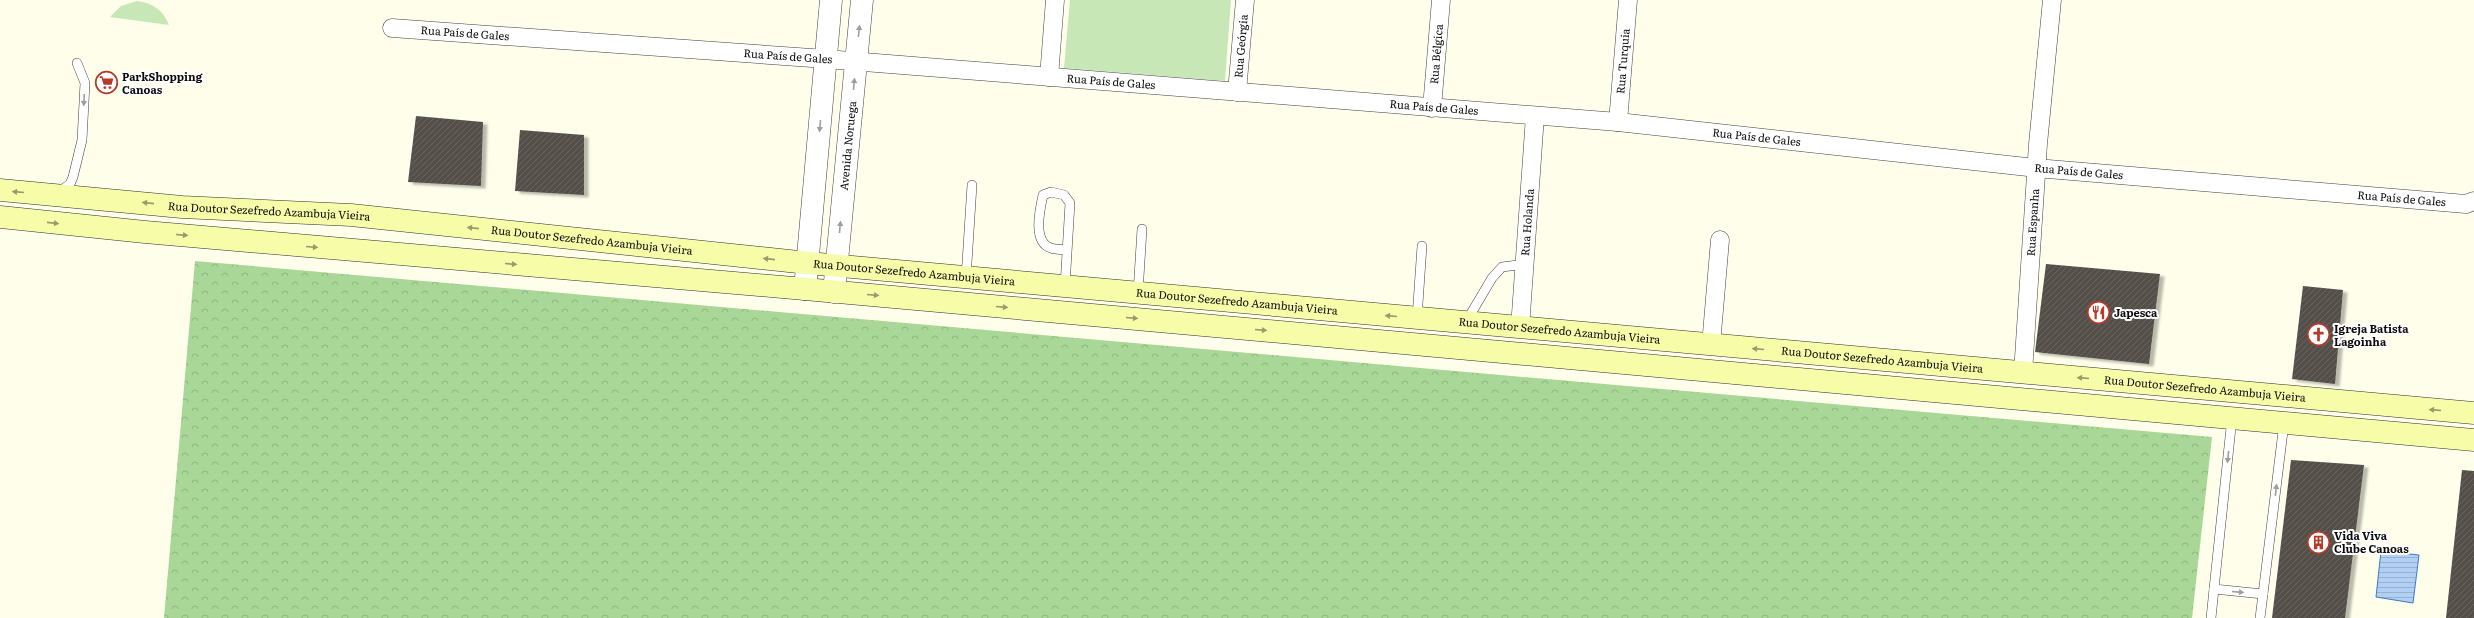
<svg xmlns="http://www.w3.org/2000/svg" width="2474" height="618" viewBox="0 0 2474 618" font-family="Literata,serif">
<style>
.grass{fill:#c8e7b7}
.forest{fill:url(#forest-crowns)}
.water{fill:url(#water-rules);stroke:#3c79c7}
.building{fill:url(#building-hatch);filter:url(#shadow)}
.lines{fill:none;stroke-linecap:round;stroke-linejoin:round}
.service-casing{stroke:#3f3f3f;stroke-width:10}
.minor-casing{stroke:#3f3f3f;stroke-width:19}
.tertiary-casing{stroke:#3f3f3f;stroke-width:23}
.secondary-casing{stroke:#2e2e2e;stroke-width:23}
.service{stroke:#fff;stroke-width:9}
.minor{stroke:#fff;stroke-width:18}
.tertiary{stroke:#fff;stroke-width:22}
.secondary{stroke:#f7fca9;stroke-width:22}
.oneway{fill:#9e9e9e}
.oneway2{fill:#999c6a}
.labels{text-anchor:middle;stroke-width:4;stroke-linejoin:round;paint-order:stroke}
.street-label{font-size:11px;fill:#0c0c0c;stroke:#fff}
.poi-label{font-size:11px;font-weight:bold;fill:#0c0c0c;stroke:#fff;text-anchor:start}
</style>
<defs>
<pattern id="forest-crowns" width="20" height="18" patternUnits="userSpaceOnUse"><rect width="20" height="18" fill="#a9d797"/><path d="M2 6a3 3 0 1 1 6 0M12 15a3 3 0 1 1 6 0" fill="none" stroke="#90b781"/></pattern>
<pattern id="water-rules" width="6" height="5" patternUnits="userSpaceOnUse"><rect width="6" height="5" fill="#b2d0f3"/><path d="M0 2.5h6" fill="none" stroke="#98b1cf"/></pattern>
<pattern id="building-hatch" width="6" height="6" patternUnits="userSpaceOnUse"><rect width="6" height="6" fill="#544f49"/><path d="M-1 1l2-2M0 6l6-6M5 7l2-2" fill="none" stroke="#68645f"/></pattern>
<filter id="shadow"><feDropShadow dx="4.5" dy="2.5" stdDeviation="1" flood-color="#0004"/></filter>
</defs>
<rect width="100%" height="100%" fill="#fefeeb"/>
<g class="grass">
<polygon points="1070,0 1231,0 1225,81 1064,68"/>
<path d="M137,1C153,3 163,10 169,25L110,17L121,6Z"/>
</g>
<polygon class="forest" points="195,261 2212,437 2192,618 164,618"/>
<polygon class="water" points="2381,551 2419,555 2413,603 2376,597"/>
<g class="building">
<polygon points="416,116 483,122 481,186 408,182"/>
<polygon points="520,130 584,135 584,195 515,191"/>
<polygon points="2046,264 2160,274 2149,364 2035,352"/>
<polygon points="2303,286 2343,290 2335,384 2292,379"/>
<polygon points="2291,460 2364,465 2345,618 2272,618"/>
<polygon points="2462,470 2474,471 2474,618 2446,618"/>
</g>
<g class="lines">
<defs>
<g id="service">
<polyline points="59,192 70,184 73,177 82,140 85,83 77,63"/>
<polyline points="966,278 972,185"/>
<path d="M1065,286L1070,203L1064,195L1051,192L1043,195C1040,209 1032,242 1051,248C1056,250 1062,249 1067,250"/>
<polyline points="1138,293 1142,229"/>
<polyline points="1417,318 1422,246"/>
<polyline points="1466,322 1492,278 1502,267 1526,264"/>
<polyline points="2232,418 2214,589 2263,594 2284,423"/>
<polyline points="2211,618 2214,589"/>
<polyline points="2260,618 2263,594"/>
</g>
<g id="minor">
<path id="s1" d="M392,28L826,59L1618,122L2036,168L2466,204L2474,201"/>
<polyline points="1049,77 1055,0"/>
<path id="s2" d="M1237,92L1245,0"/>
<path id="s3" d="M1432,108L1441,0"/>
<path id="s4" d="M1618,122L1628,0"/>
<path id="s5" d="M1520,328L1535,116"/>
<polyline points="1711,345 1720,240"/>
<path id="s6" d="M2023,373L2038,144L2052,0"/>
</g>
<g id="tertiary">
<polyline points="805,289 831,0"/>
<path id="s7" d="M834,292L862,0"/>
</g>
<g id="secondary">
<path id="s8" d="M0,190L182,207L351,215L808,263L2474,413"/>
<polyline points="0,217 145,232 805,289 2474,440"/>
</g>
</defs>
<use href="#service" class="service-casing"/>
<use href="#minor" class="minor-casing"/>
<use href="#tertiary" class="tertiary-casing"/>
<use href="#secondary" class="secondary-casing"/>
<use href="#service" class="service"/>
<use href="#minor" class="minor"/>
<use href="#tertiary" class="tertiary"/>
<use href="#secondary" class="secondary"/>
</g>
<defs><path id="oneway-solid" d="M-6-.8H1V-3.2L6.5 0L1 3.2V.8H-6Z"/></defs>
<g class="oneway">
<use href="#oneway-solid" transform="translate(859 31) rotate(-84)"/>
<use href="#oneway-solid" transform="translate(854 84) rotate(-85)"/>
<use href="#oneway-solid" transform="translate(84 100) rotate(93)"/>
<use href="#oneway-solid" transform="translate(820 126) rotate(95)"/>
<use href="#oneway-solid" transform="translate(840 227) rotate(-85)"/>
<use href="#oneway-solid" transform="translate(2228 457) rotate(96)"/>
<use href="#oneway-solid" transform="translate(2276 490) rotate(-83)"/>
<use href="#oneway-solid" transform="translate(2238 592) rotate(5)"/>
</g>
<g class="oneway2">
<use href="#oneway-solid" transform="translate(18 192) rotate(-175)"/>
<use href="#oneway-solid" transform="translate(148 203) rotate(-174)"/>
<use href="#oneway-solid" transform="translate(53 223) rotate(6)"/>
<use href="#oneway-solid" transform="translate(473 228) rotate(-174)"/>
<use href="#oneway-solid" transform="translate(182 235) rotate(5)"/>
<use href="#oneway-solid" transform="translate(312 247) rotate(5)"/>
<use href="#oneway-solid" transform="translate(769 259) rotate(-174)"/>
<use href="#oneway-solid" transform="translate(511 264) rotate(5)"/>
<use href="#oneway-solid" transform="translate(873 295) rotate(5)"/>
<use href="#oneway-solid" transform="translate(1002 307) rotate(5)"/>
<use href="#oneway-solid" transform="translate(1391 316) rotate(-175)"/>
<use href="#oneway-solid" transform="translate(1132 318) rotate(5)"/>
<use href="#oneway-solid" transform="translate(1261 330) rotate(5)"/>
<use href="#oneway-solid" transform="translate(1758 349) rotate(-175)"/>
<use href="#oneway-solid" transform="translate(2083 378) rotate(-175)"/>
<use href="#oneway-solid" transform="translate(2435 410) rotate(-175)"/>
</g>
<defs>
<symbol id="supermarket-ring" viewBox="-11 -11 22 22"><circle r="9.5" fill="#fff" stroke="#b63a2a" stroke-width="1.5"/><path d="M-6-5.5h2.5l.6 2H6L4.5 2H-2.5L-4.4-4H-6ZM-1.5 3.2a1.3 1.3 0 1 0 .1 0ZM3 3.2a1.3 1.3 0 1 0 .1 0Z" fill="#b63a2a"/></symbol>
<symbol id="restaurant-ring" viewBox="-11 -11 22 22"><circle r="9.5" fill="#fff" stroke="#b63a2a" stroke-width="1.5"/><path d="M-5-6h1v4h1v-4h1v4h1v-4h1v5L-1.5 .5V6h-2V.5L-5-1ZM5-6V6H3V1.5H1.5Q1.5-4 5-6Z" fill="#b63a2a"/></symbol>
<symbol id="church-ring" viewBox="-11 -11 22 22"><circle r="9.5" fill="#fff" stroke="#b63a2a" stroke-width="1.5"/><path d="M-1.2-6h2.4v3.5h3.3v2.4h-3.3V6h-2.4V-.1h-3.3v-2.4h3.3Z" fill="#b63a2a"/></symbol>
<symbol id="building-ring" viewBox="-11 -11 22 22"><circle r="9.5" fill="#fff" stroke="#b63a2a" stroke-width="1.5"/><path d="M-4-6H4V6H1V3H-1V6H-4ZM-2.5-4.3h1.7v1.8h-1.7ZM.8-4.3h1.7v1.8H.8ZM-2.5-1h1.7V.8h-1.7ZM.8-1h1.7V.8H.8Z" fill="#b63a2a"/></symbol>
</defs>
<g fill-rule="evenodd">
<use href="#supermarket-ring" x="94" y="70" width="25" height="25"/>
<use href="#restaurant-ring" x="2086" y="300" width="25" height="25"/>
<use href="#church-ring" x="2306" y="322" width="25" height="25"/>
<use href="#building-ring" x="2306" y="530" width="25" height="25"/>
</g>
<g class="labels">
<g class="street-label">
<text dy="4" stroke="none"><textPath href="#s1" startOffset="73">Rua País de Gales</textPath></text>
<text dy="4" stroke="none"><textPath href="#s2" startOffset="46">Rua Geórgia</textPath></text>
<text dy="4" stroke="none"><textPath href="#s3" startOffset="54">Rua Bélgica</textPath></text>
<text dy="4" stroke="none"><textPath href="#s1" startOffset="397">Rua País de Gales</textPath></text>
<text dy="4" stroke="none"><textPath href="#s4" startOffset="61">Rua Turquia</textPath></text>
<text dy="4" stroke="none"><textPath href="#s1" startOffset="721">Rua País de Gales</textPath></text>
<text dy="4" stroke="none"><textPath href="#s1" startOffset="1045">Rua País de Gales</textPath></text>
<text dy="4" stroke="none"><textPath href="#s1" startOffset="1369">Rua País de Gales</textPath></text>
<text dy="4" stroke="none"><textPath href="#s7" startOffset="147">Avenida Noruega</textPath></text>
<text dy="4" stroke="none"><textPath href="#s1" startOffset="1693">Rua País de Gales</textPath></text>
<text dy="4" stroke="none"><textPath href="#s1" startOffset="2017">Rua País de Gales</textPath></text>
<text dy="4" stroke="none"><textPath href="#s8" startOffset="270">Rua Doutor Sezefredo Azambuja Vieira</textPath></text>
<text dy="4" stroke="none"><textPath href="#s5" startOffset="106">Rua Holanda</textPath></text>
<text dy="4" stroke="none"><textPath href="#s6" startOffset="151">Rua Espanha</textPath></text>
<text dy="4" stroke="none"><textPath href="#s8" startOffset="594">Rua Doutor Sezefredo Azambuja Vieira</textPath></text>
<text dy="4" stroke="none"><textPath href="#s8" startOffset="918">Rua Doutor Sezefredo Azambuja Vieira</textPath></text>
<text dy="4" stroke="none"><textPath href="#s8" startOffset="1242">Rua Doutor Sezefredo Azambuja Vieira</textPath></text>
<text dy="4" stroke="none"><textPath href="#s8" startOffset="1566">Rua Doutor Sezefredo Azambuja Vieira</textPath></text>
<text dy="4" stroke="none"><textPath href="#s8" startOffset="1890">Rua Doutor Sezefredo Azambuja Vieira</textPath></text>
<text dy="4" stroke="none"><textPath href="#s8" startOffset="2214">Rua Doutor Sezefredo Azambuja Vieira</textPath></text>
</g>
<g class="poi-label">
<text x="122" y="81">ParkShopping<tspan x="122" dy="13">Canoas</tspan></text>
<text x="2114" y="317">Japesca</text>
<text x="2334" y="333">Igreja Batista<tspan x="2334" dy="13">Lagoinha</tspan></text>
<text x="2334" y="540">Vida Viva<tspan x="2334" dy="13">Clube Canoas</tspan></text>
</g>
</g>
</svg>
